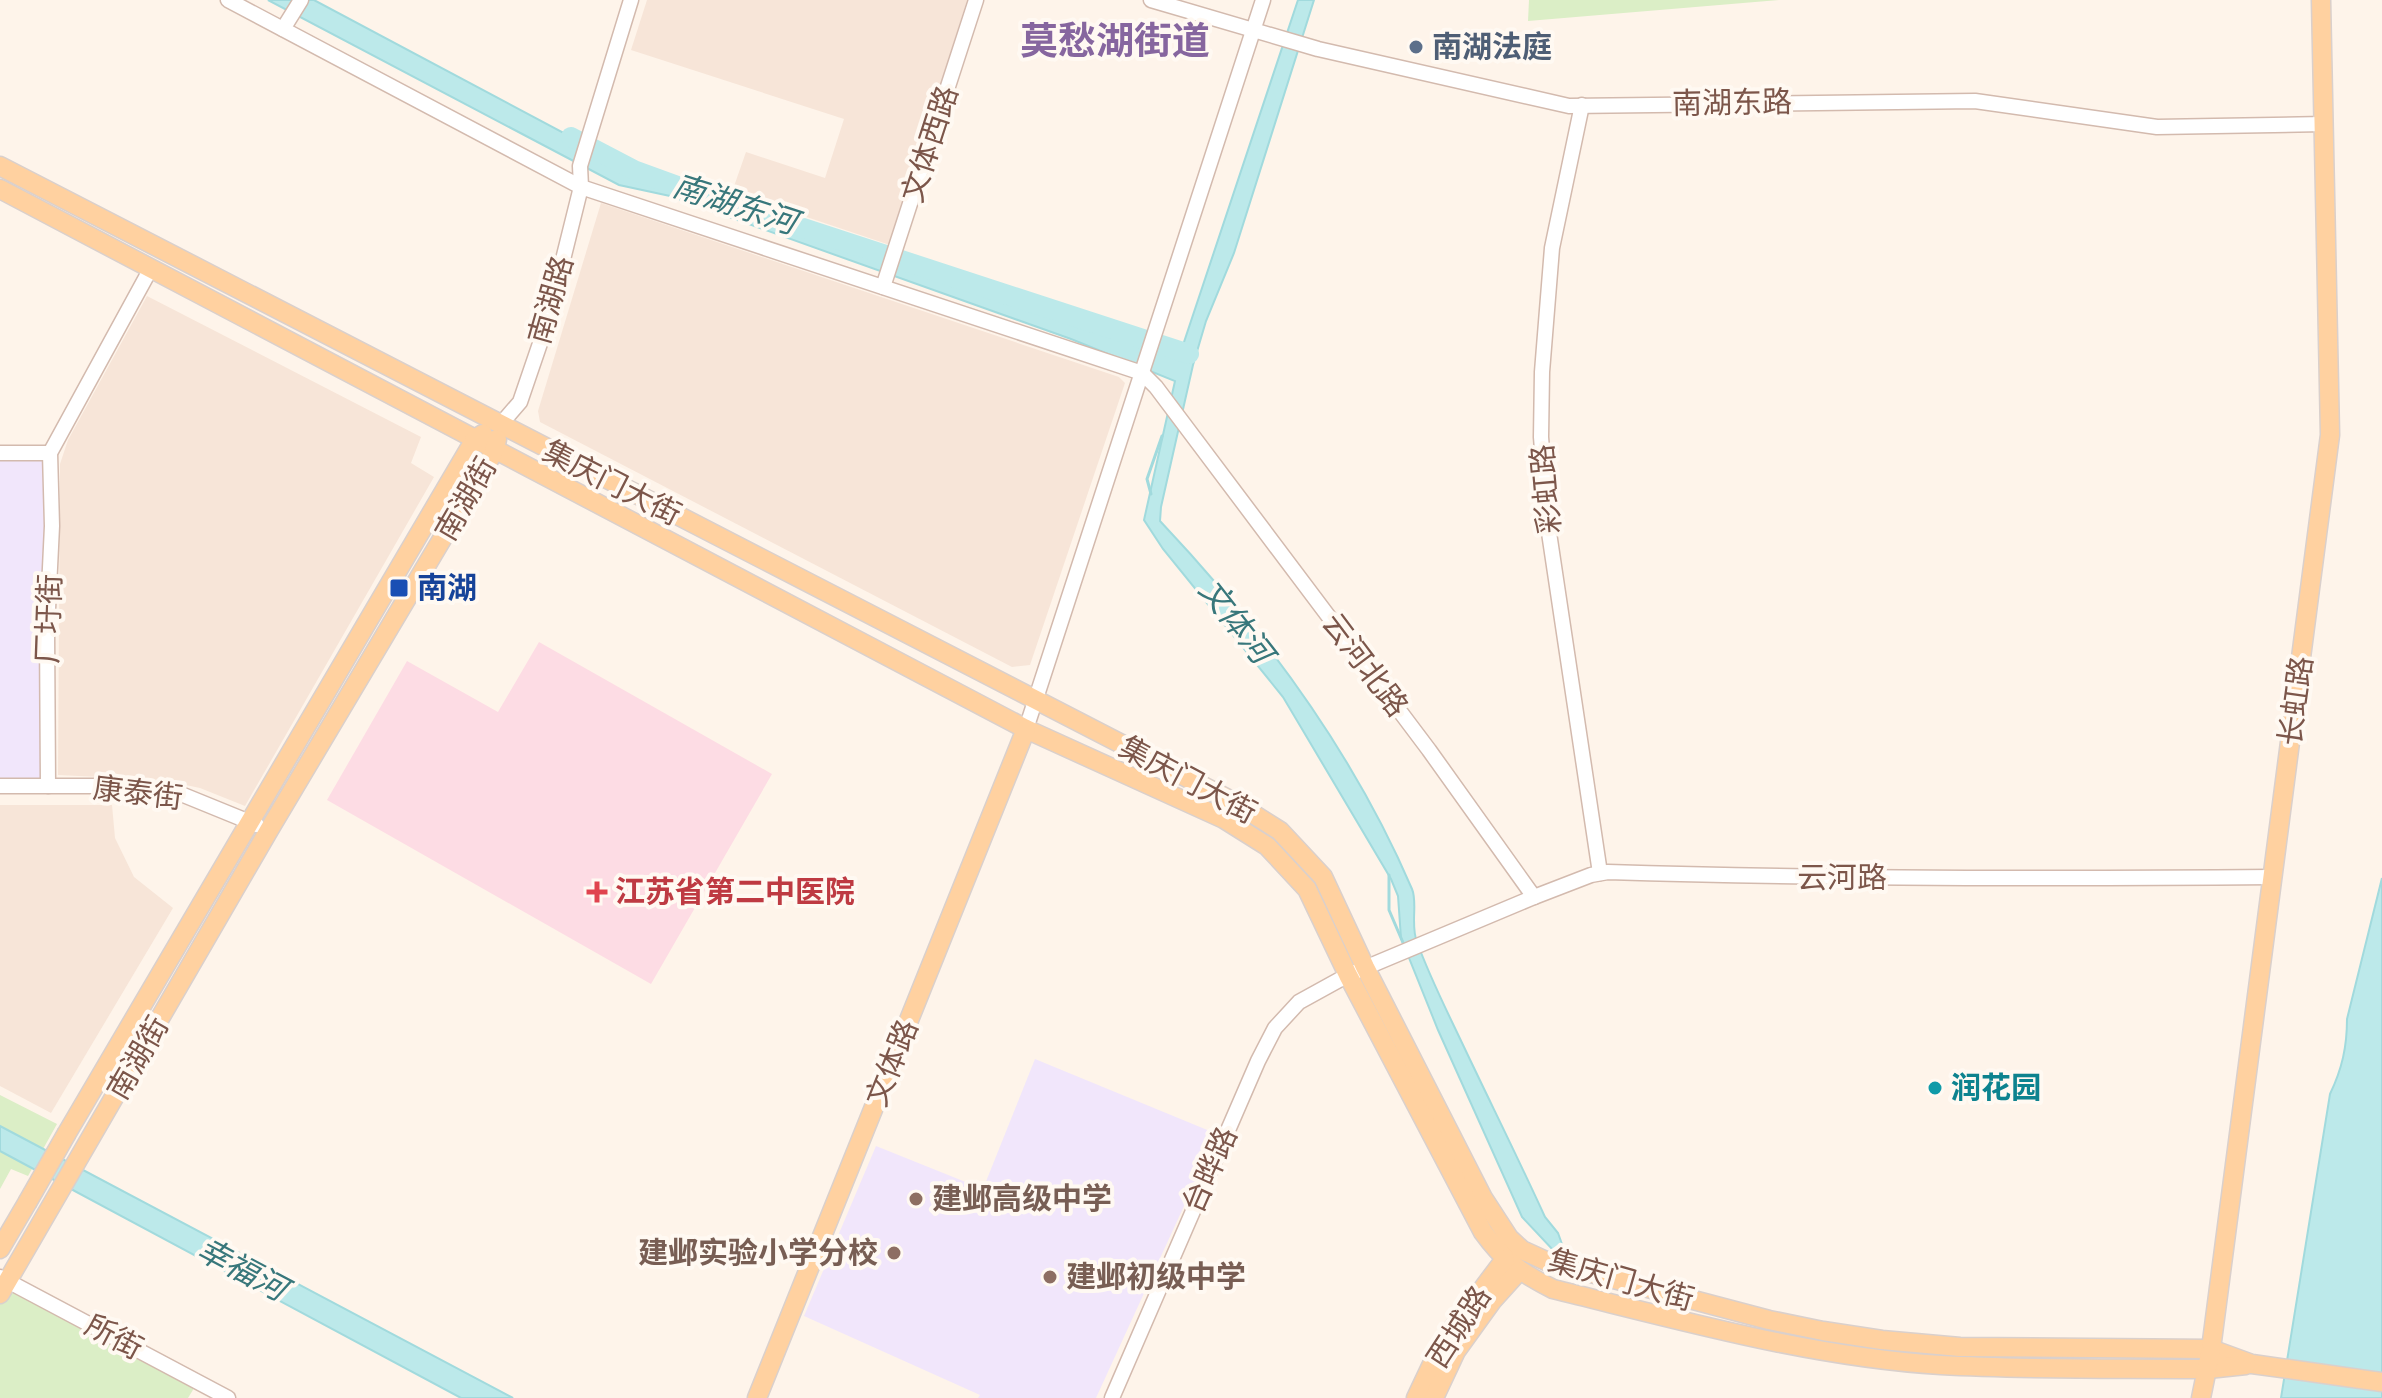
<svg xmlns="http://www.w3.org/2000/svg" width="2382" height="1398" viewBox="0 0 2382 1398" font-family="'Space Grotesk','Noto Sans SC',sans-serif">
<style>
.residential{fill:#f7e5d8}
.education{fill:#f1e6fb}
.medical{fill:#fddce4}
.green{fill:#dbeec6}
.water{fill:#bce9ea;stroke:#a1dadd;stroke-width:2}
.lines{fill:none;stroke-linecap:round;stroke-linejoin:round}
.stream{stroke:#a1dadd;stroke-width:3}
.river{stroke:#bce9ea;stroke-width:20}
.minor-casing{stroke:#d3baae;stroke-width:17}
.major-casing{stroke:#dad0cc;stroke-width:21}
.minor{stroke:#fff;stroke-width:14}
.major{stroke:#ffd1a0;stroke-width:18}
.major-bridge-casing{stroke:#dad0cc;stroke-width:21;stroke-linecap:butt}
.major-bridge{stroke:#ffd1a0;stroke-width:18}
.service-dot{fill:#5c6f8a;stroke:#fff9f2;stroke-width:3}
.transit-dot{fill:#1a4fb4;stroke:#fff9f2;stroke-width:3}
.health-dot{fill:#e0444e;stroke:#fff9f2;stroke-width:3}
.culture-dot{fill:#0f9aa8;stroke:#fff9f2;stroke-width:3}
.education-dot{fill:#8d6e63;stroke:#fff9f2;stroke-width:3}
.labels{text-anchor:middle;stroke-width:8;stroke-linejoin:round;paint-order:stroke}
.service-label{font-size:30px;font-weight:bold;fill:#4e5e75;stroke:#fff9f2;text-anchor:start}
.street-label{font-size:30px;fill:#7c564a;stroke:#fff9f2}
.transit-label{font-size:30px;font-weight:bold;fill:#164399;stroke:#fff9f2;text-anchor:start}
.health-label{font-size:30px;font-weight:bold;fill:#be3a42;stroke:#fff9f2;text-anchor:start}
.culture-label{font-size:30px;font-weight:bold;fill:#0d838f;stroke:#fff9f2;text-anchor:start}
.education-label{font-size:30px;font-weight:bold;fill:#785e54;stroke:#fff9f2;text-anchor:start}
.water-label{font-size:32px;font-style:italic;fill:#38777b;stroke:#fff9f2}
.district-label{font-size:38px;font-weight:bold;fill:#86669f;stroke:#fff9f2}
</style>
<rect width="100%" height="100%" fill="#fef4ea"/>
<g class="residential">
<polygon points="647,0 967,0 890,245 732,192 746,152 825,178 844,119 631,50"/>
<polygon points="601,203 1119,377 1125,383 1030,665 1012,667 540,422 538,411"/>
<polygon points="147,296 421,437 411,463 434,477 245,806 200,788 162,780 58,775 60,464 68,440"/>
<polygon points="0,805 112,805 115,838 134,877 173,908 51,1113 0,1086"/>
</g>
<g class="education">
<polygon points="0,453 50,453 48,786 0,786"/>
<polygon points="1035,1059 1217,1134 1096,1398 978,1398 980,1395 804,1316 876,1146 983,1189"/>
</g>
<polygon class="medical" points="539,642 772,774 651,984 327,800 407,661 498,712"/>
<g class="green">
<polygon points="1529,0 1779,0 1528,21"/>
<polygon points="0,1095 57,1124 28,1176 11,1169 0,1189"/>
<polygon points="8,1281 199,1380 188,1398 0,1398 0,1294"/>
</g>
<g class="water">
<path d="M268,0H314L652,180L1058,311L1176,354L1181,351L1298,0H1314L1234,253L1206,321L1193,365L1161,507L1160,521C1263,630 1353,751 1412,889C1418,903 1410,925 1417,942C1430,978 1448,1013 1464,1047C1491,1104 1519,1160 1545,1217L1558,1233L1563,1247L1554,1251L1522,1217L1438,1030L1401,938L1398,896L1391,879L1283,697L1163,549L1144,520L1175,381L1071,339L670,196L619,185Z"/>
<path d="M2382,878V1398H2281L2330,1094C2342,1069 2347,1047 2347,1019Z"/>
<polygon points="0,1126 513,1398 461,1398 0,1151"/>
</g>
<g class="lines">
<g class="stream">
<polyline points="1151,494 1147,479 1162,436"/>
<polyline points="1389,875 1389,910 1404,945"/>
</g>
<polyline class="river" points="571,137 636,171 702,195 1189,354"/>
<defs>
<g id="minor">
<polyline points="228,0 581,187 1142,373 1156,387 1429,750 1534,897"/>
<polyline points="1151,0 1318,49 1569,106 1975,101 2157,127 2324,124"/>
<polyline points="283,29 301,0"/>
<polyline points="1582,105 1552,248 1542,372 1541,437 1548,526 1600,873"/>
<polyline points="883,287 976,0"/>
<polyline points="500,425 520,402 548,320 581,187 580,166 631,0"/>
<polyline points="0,453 50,453"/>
<polyline points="1026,729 1263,0"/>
<polyline points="0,786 125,786 176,792 257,825"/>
<polyline points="48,786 47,630 52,526 50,453 150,270"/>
<polyline points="0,1277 228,1398"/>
<path d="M1112,1398L1258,1061L1275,1028L1299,1002L1348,975L1534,897L1591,875L1608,872C1830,879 2051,879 2273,877"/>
</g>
<g id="major">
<polyline points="0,166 1234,802 1280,831 1323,877 1365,967 1483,1198 1509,1238 1522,1250 1546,1261 1769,1320 1823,1331 1882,1340 1960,1347 2211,1349 2252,1364 2382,1382"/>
<path d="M0,189L1026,729L1224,819L1267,846L1307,889L1348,975L1483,1232C1504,1261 1521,1273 1553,1289C1680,1320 1810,1357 1941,1365C2029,1370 2119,1368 2208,1369L2246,1365"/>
<polyline points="67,1133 475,439 483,434"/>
<polyline points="0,1249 27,1203"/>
<polyline points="0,1294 269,830 495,450 497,439"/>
<polyline points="757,1398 1026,729"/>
<polyline points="1416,1398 1442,1343 1505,1259"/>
<polyline points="1434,1398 1456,1351 1492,1301 1519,1271"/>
<polyline points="2201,1398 2211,1349 2330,435 2321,0"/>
</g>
</defs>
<use href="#minor" class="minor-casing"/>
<use href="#major" class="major-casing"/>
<use href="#minor" class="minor"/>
<use href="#major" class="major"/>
<defs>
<polyline id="major-bridge" points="27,1203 67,1133"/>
</defs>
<use href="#major-bridge" class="major-bridge-casing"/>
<use href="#major-bridge" class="major-bridge"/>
</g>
<circle class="service-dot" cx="1416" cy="47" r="8"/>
<rect class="transit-dot" x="389" y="578" width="20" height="20" rx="4"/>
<path class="health-dot" d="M593 880h8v8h8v8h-8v8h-8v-8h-8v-8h8z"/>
<circle class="culture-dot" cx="1935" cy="1088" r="8"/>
<g class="education-dot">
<circle cx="916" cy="1199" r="8"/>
<circle cx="894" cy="1253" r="8"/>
<circle cx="1050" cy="1277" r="8"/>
</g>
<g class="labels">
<g class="service-label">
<text x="1432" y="57">南湖法庭</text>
</g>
<g class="street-label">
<text transform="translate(1732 103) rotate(-1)" y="10">南湖东路</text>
<text transform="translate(930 144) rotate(-72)" y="10">文体西路</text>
<text transform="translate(551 300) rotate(-74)" y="10">南湖路</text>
<text transform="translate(612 483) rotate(27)" y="10">集庆门大街</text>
<text transform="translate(1546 489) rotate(-95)" y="10">彩虹路</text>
<text transform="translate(466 499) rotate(-60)" y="10">南湖街</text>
<text transform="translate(49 619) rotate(-88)" y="10">厂圩街</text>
<text transform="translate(1365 665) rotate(53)" y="10">云河北路</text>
<text transform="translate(2296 701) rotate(-82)" y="10">长虹路</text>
<text transform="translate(1188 780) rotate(28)" y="10">集庆门大街</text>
<text transform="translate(138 793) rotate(7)" y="10">康泰街</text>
<text x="1842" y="888">云河路</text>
<text transform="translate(138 1058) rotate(-60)" y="10">南湖街</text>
<text transform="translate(892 1063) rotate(-68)" y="10">文体路</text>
<text transform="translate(1210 1170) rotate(-66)" y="10">台晔路</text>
<text transform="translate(1621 1280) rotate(16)" y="10">集庆门大街</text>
<text transform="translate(1459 1327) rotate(-57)" y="10">西城路</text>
<text transform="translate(114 1337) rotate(28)" y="10">所街</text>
</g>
<g class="transit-label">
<text x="417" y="598">南湖</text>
</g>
<g class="health-label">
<text x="615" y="902">江苏省第二中医院</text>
</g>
<g class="culture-label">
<text x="1951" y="1098">润花园</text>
</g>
<g class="education-label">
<text x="932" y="1209">建邺高级中学</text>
<text x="878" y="1263" text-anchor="end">建邺实验小学分校</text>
<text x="1066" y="1287">建邺初级中学</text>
</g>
<g class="water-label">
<text transform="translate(735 204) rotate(18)" y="11">南湖东河</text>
<text transform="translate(1236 621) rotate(52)" y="11">文体河</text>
<text transform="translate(242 1269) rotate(28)" y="11">幸福河</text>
</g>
<g class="district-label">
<text x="1115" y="54">莫愁湖街道</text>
</g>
</g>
</svg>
